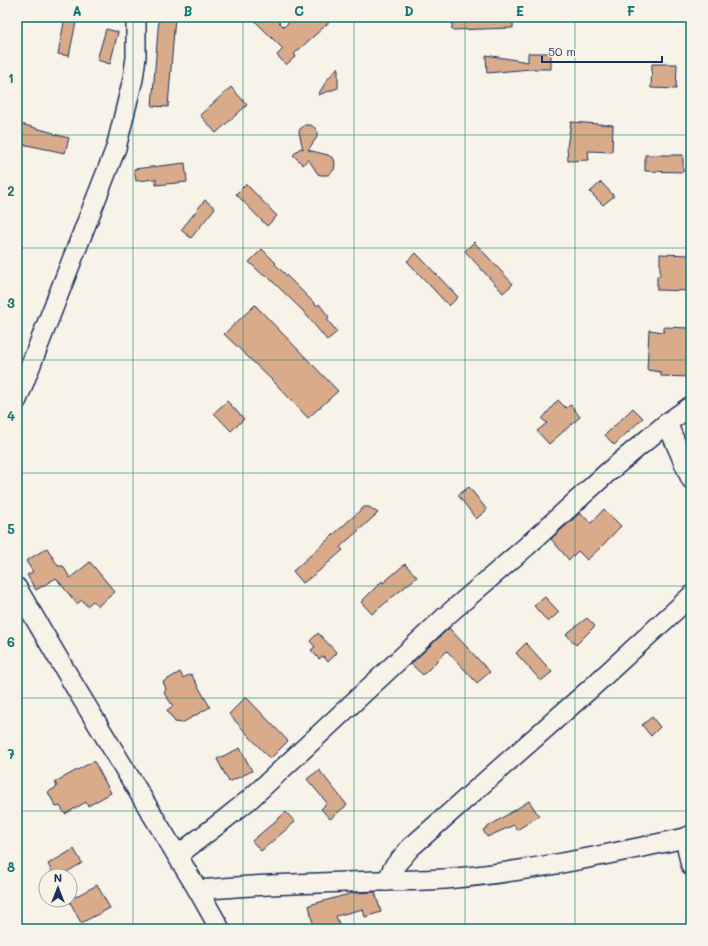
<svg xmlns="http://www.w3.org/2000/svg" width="708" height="946" viewBox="0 0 708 946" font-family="Mali,sans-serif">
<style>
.building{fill:#daab8b;stroke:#1b2f5e}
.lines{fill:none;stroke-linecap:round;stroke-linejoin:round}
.minor-casing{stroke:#1b2f5e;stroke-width:22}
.minor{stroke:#f7f3e8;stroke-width:19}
.grid{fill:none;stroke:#0f766e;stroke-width:1;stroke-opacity:0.55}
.neatline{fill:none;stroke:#0f766e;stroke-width:1.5}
.grid-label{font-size:13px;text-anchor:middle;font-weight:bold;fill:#0f766e}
</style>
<rect width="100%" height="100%" fill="#f7f3e8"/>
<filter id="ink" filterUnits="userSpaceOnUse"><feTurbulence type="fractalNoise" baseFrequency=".025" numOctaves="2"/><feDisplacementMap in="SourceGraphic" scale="8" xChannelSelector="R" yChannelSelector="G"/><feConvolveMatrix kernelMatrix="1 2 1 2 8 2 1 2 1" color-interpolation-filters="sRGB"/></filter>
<g filter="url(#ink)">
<g class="building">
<polygon points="65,17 77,17 69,56 58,54"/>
<polygon points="159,17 175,17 168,107 152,106"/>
<polygon points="251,17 274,17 284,27 294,17 335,17 294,54 296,56 286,65 277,55 283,49"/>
<polygon points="452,17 513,17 513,28 452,30"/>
<polygon points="106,29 118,32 110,64 97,60"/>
<polygon points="528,53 551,53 551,69 530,69 487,73 486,55 528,62"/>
<polygon points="652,64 677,64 676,89 651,88"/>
<polygon points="338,67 338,88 318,95 327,80"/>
<polygon points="231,87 247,105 216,133 200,115"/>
<polygon points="571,122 613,125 612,152 588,151 589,160 568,161 567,147"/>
<polygon points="17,123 54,133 54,134 69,138 65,153 17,143"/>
<polygon points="305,125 311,125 316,129 317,131 317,137 308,150 328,155 334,159 335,163 334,170 328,175 321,175 318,174 308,159 303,165 293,155 300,148 303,149 299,132 300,129"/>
<polygon points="645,155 683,155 683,172 645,171"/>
<polygon points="185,163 187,182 156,185 156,179 136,181 134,169"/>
<polygon points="601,182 614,196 603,205 590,192"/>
<polygon points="246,184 277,216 267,226 236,194"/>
<polygon points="205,200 215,208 191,238 181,230"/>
<polygon points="474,242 513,284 503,293 465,251"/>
<polygon points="262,249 276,263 275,264 317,306 319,304 329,317 327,319 337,332 327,340 303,311 265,274 263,275 249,262"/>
<polygon points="416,253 458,297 449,306 407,261"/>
<polygon points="660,254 691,255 691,291 657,290 657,276 660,276"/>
<polygon points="255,305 338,391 308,418 275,383 224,334"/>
<polygon points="664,327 691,328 691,377 661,376 661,372 647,370 649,330 664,332"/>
<polygon points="558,400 566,408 571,405 580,417 549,444 537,431 547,423 542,419"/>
<polygon points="227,401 244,419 231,431 214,413"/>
<polygon points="633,408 643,418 614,445 605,435"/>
<polygon points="469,487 487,510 476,519 458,495"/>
<polygon points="364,507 369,507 378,513 340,547 343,550 319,571 303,583 293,571"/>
<polygon points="604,509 621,526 600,548 587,560 578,551 569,560 551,539 580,513 591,523"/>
<polygon points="47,548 58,566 63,566 70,578 90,562 115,592 98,606 93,601 87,606 82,600 77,604 56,578 36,590 27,575 33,572 26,561"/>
<polygon points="405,564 417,577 372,614 361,602 382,581 383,583"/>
<polygon points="545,597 559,612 548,622 534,606"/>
<polygon points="587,618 595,626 576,645 566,634"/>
<polygon points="449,628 490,672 477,683 447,651 423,675 411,664"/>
<polygon points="318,633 337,653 328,662 323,656 319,659 311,650 315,647 310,641"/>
<polygon points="526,643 552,672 541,681 516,653"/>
<polygon points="180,672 183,678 191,674 210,707 182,723 175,722 167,710 173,706 164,693 166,689 163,682"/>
<polygon points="246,697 288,741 270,759 229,714"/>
<polygon points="652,717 660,727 651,736 642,725"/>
<polygon points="240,748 252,771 229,782 217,759"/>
<polygon points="94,761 111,793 88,806 86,802 65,814 60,806 56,807 48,792 57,787 55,782"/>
<polygon points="319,770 347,805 330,819 321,809 327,803 307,779"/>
<polygon points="529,801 539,816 517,830 514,825 487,837 483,830"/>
<polygon points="286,812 295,822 261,851 252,841"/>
<polygon points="74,849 82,863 60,876 54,876 48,864"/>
<polygon points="97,885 110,908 81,923 69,900"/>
<polygon points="375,892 381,912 365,917 363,909 336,916 341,929 314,929 309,905 353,893"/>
</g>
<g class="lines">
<defs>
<g id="minor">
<polyline points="17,400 116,148 133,79 136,57 136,17"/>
<polyline points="667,423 691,479"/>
<path d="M17,588L75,687L198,890C257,884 317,883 376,881C403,880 429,881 455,878C533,871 609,854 685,838L691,835"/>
<polyline points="685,838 691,866"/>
<polyline points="178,855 225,819 250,799 446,616 527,546 607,473 667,423 691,406"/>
<polyline points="387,881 393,868 410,848 590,689 691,596"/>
<polyline points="198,890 220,929"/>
</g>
</defs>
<use href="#minor" class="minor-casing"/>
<use href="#minor" class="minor"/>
</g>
</g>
<path class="grid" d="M133,17V929M243,17V929M354,17V929M465,17V929M575,17V929M17,135H691M17,248H691M17,360H691M17,473H691M17,586H691M17,698H691M17,811H691"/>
<rect width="708" height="946" fill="none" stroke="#f7f3e8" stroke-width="44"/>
<g transform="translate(58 888)"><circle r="19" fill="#f7f3e8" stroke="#9fa5b1"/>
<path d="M0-3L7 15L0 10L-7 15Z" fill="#1b2f5e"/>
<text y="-6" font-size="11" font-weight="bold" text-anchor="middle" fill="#1b2f5e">N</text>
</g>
<path d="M542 56v6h120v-6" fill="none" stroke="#1b2f5e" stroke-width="2"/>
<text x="548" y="56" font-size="12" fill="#1b2f5e" stroke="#f7f3e8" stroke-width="3" paint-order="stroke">50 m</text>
<rect x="22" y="22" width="664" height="902" class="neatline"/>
<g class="grid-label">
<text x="77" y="16">A</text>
<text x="188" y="16">B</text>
<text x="299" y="16">C</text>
<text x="409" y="16">D</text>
<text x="520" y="16">E</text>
<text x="631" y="16">F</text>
<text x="11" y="83">1</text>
<text x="11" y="196">2</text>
<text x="11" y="308">3</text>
<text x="11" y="421">4</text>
<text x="11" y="534">5</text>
<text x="11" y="647">6</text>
<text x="11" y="759">7</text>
<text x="11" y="872">8</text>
</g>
</svg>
